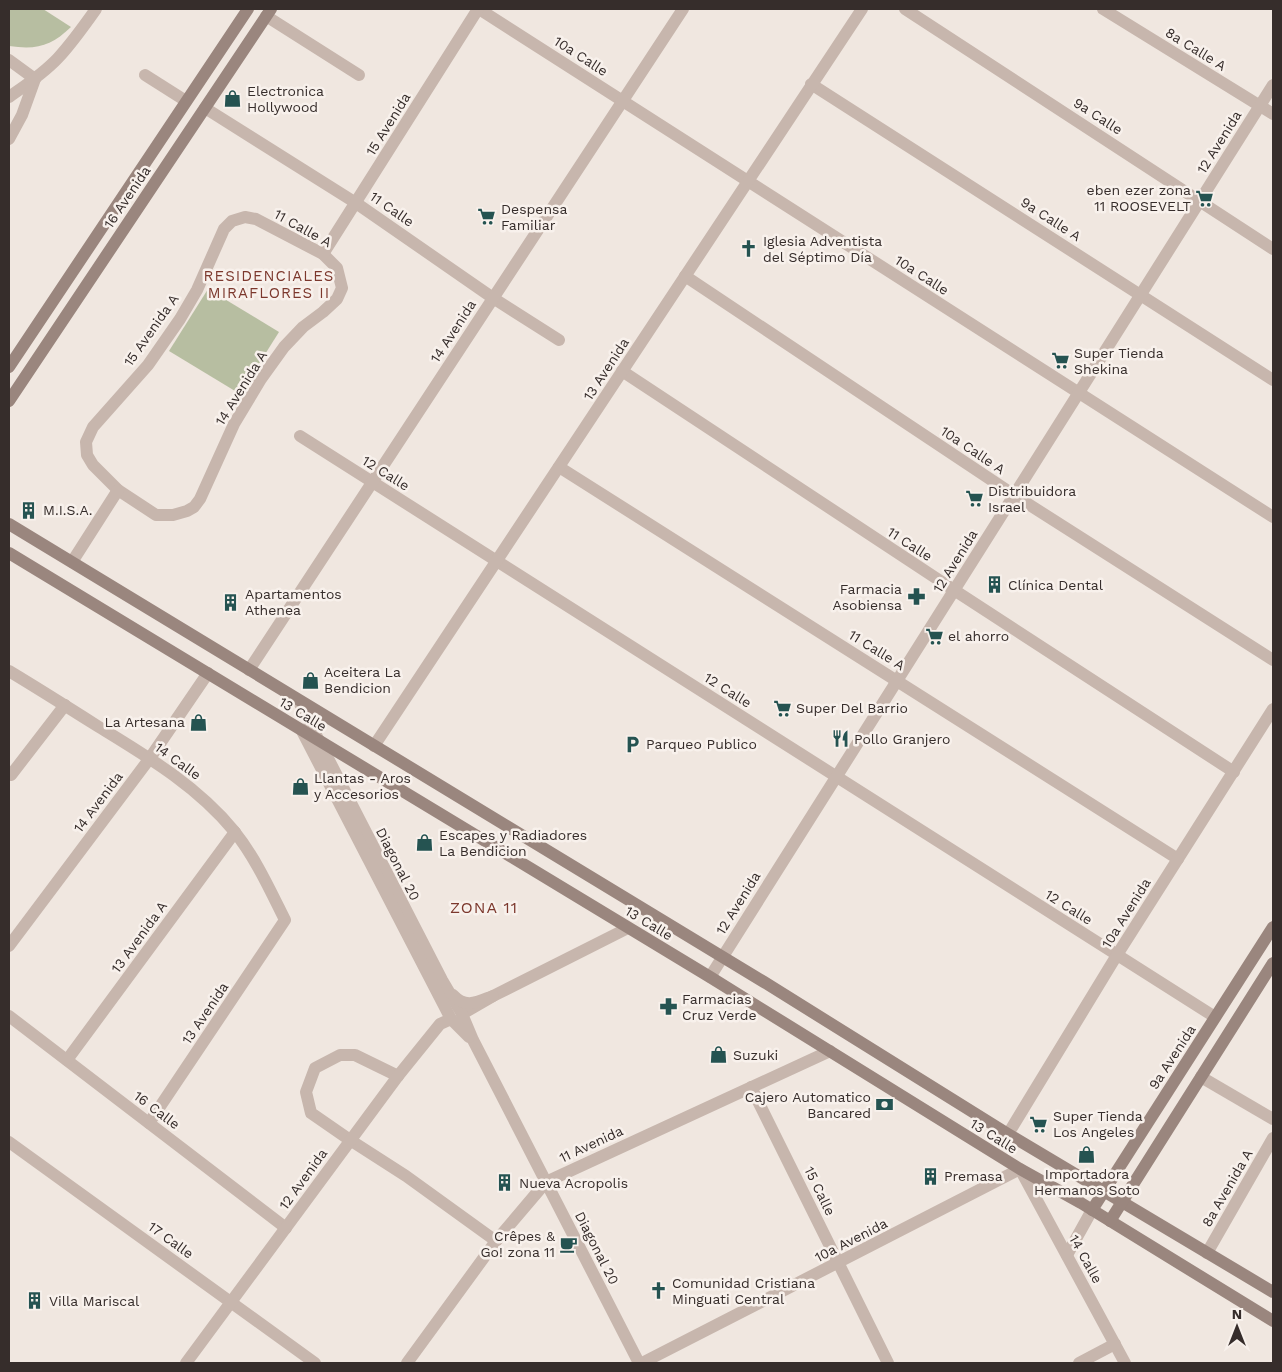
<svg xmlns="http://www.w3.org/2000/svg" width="1282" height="1372" viewBox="0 0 1282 1372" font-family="'Work Sans',sans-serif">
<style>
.green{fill:#b7bea1}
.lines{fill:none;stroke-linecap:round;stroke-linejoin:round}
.minor{stroke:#c7b6ad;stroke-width:12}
.tertiary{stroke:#c7b6ad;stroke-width:12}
.secondary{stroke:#9a867e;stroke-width:12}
.labels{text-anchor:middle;stroke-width:5;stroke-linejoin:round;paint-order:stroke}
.street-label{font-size:14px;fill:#362d2b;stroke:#f8f1ec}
.poi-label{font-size:14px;fill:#362d2b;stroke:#f8f1ec;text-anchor:start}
.neighbourhood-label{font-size:15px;letter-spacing:1px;fill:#7c382d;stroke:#f8f1ec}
.quarter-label{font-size:16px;letter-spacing:1px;fill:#7c382d;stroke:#f8f1ec}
</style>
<rect width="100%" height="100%" fill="#f0e7e0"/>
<g class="green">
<path d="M9,9H43L71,27C51,46 37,50 9,46Z"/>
<polygon points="208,289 279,332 240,394 169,351"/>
</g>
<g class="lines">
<g class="minor">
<polyline points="479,9 1273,517"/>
<polyline points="905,9 1273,249"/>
<polyline points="1103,9 1273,114"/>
<polyline points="266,16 359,75"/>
<polyline points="9,60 35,79"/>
<polyline points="145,75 186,101"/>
<polyline points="811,84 1273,380"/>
<path d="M9,97C26,85 43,74 58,58C72,43 84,26 96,9"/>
<polyline points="205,108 356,203 493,298 559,340"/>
<polyline points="9,139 22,115 35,79"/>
<polygon points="245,217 256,219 323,254 337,268 342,288 337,299 323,312 303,327 284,347 261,379 234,424 200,499 194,507 187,511 173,515 156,515 118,490 93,465 87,455 86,442 93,427 148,365 180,319 197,290 224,229 232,221"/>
<polyline points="323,254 478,9"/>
<polyline points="685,276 1014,495 1273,660"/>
<polyline points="622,371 954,590 1234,772"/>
<polyline points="300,436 1215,1017"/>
<polyline points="559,467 1178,859"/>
<polyline points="72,562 118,490"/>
<path d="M9,671C39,689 69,708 99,727C148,757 197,786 234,831C255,857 270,890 285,920L149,1123"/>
<polyline points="374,746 862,9"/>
<polyline points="11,775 65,705"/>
<polyline points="9,946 150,758 208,673"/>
<polyline points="462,1014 493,996 628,928"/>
<polyline points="9,1016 286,1228"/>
<polyline points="67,1060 235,832"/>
<polyline points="398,1076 355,1055 340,1055 315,1068 306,1092 311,1113 350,1140 406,1176 496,1241"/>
<polyline points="1201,1077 1273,1119"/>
<polyline points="751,1087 888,1363"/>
<polyline points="1008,1134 1117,955 1273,709"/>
<polyline points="9,1142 315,1363"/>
<polyline points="1207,1253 1273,1138"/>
<polyline points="1067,1255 1092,1210"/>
<polyline points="186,1363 398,1076 440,1024 451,1019"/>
<polyline points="407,1363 496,1241 546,1182 830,1051"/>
<polyline points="642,1363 1020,1169 1125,1363"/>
<polyline points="1079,1363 1115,1344"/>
</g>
<g class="tertiary">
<polyline points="249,670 683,9"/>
<polyline points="298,700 442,980 462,1014 473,1040 639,1363"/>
<polyline points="302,731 451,1019 469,1037"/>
<polyline points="710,977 1273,85"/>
<path d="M453,995C466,1009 477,1002 493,996"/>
</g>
<g class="secondary">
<polyline points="9,367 248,9"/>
<polyline points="9,401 271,9"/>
<polyline points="9,524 764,982 1008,1134 1273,1292"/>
<polyline points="9,553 710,977 1020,1169 1081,1203 1273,1321"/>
<polyline points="1092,1210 1273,927"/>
<polyline points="1110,1221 1273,963"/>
</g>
</g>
<defs>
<symbol id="shop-bare" viewBox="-9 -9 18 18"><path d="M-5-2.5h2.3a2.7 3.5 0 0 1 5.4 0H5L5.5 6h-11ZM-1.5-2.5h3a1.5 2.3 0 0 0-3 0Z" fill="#255351" stroke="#f8f1ec" stroke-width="2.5" paint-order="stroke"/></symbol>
<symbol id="supermarket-bare" viewBox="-9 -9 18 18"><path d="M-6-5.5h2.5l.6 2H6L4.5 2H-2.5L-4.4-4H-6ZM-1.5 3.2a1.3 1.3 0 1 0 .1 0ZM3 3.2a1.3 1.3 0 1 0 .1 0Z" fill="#255351" stroke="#f8f1ec" stroke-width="2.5" paint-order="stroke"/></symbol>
<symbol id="church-bare" viewBox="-9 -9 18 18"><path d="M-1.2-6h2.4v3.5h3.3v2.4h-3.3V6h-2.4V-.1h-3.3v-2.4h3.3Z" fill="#255351" stroke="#f8f1ec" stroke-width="2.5" paint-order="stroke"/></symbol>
<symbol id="building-bare" viewBox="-9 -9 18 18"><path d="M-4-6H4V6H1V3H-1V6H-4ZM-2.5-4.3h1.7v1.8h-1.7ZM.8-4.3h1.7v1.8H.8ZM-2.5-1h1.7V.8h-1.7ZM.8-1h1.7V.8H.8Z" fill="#255351" stroke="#f8f1ec" stroke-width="2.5" paint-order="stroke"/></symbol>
<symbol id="pharmacy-bare" viewBox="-9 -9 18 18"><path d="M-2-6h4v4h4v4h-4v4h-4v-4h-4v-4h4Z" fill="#255351" stroke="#f8f1ec" stroke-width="2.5" paint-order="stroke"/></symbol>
<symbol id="restaurant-bare" viewBox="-9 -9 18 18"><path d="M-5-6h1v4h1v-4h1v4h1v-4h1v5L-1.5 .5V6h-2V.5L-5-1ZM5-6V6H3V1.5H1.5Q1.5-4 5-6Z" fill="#255351" stroke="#f8f1ec" stroke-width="2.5" paint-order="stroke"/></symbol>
<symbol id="parking-bare" viewBox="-9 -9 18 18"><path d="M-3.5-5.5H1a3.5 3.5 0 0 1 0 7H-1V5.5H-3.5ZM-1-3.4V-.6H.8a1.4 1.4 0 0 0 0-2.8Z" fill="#255351" stroke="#f8f1ec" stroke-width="2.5" paint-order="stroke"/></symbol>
<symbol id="bank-bare" viewBox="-9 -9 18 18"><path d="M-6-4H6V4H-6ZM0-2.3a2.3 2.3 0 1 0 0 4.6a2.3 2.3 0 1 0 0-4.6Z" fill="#255351" stroke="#f8f1ec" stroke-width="2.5" paint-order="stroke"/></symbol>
<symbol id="cafe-bare" viewBox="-9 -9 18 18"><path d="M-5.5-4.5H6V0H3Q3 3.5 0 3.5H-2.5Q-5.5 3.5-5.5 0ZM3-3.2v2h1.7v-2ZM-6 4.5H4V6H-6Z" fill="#255351" stroke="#f8f1ec" stroke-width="2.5" paint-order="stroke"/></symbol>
</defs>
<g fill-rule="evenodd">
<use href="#shop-bare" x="220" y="86" width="25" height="25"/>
<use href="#supermarket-bare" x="1192" y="186" width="25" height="25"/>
<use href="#supermarket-bare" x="474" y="204" width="25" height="25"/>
<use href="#church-bare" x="736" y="236" width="25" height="25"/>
<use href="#supermarket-bare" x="1048" y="348" width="25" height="25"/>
<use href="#supermarket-bare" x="962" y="486" width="25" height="25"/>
<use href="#building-bare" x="16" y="498" width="25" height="25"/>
<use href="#building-bare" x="982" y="572" width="25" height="25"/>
<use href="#pharmacy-bare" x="904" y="584" width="25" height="25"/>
<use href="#building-bare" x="218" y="590" width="25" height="25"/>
<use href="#supermarket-bare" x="922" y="624" width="25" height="25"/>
<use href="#shop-bare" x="298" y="668" width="25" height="25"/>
<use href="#supermarket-bare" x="770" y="696" width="25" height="25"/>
<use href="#shop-bare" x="186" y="710" width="25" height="25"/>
<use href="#restaurant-bare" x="828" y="726" width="25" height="25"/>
<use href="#parking-bare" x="620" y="732" width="25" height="25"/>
<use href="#shop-bare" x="288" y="774" width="25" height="25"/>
<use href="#shop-bare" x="412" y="830" width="25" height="25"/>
<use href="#pharmacy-bare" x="656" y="994" width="25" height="25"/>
<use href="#shop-bare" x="706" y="1042" width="25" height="25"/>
<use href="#bank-bare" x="872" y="1092" width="25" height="25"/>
<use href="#supermarket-bare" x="1026" y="1112" width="25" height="25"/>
<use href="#shop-bare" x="1074" y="1142" width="25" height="25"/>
<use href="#building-bare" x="918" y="1164" width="25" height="25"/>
<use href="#building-bare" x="492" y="1170" width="25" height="25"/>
<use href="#cafe-bare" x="556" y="1232" width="25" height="25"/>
<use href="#church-bare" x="646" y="1278" width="25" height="25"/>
<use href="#building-bare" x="22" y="1288" width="25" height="25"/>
</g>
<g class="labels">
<g class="street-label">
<text transform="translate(1196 49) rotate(32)" y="5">8a Calle A</text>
<text transform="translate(581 56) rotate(33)" y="5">10a Calle</text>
<text transform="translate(1098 116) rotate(33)" y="5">9a Calle</text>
<text transform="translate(388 124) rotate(-58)" y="5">15 Avenida</text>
<text transform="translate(1219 142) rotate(-58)" y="5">12 Avenida</text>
<text transform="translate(127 197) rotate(-56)" y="5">16 Avenida</text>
<text transform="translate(392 209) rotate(35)" y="5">11 Calle</text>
<text transform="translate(1051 219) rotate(33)" y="5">9a Calle A</text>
<text transform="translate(303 228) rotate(29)" y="5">11 Calle A</text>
<text transform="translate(922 275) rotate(33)" y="5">10a Calle</text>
<text transform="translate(151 330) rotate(-55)" y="5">15 Avenida A</text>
<text transform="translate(453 331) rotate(-57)" y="5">14 Avenida</text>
<text transform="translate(606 369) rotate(-57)" y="5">13 Avenida</text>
<text transform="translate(241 388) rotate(-58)" y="5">14 Avenida A</text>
<text transform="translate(973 450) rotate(34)" y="5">10a Calle A</text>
<text transform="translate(386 473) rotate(32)" y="5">12 Calle</text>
<text transform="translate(910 544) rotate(33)" y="5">11 Calle</text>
<text transform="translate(955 561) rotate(-58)" y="5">12 Avenida</text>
<text transform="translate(877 650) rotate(32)" y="5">11 Calle A</text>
<text transform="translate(728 690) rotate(32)" y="5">12 Calle</text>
<text transform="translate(303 714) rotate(31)" y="5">13 Calle</text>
<text transform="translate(178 761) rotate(36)" y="5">14 Calle</text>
<text transform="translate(98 802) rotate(-53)" y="5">14 Avenida</text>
<text transform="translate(398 864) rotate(63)" y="5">Diagonal 20</text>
<text transform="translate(738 903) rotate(-58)" y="5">12 Avenida</text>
<text transform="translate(1069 907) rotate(32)" y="5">12 Calle</text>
<text transform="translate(1126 913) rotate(-58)" y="5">10a Avenida</text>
<text transform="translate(649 923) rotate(31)" y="5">13 Calle</text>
<text transform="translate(139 937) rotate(-54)" y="5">13 Avenida A</text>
<text transform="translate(205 1013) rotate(-56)" y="5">13 Avenida</text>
<text transform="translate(1172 1057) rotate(-57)" y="5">9a Avenida</text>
<text transform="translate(157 1110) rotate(37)" y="5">16 Calle</text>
<text transform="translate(994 1136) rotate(32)" y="5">13 Calle</text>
<text transform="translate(591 1144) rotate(-25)" y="5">11 Avenida</text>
<text transform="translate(303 1179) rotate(-54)" y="5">12 Avenida</text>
<text transform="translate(1227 1188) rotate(-60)" y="5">8a Avenida A</text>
<text transform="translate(820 1191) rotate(64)" y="5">15 Calle</text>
<text transform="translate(171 1240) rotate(36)" y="5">17 Calle</text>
<text transform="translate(851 1240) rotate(-27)" y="5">10a Avenida</text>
<text transform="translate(597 1248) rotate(63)" y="5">Diagonal 20</text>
<text transform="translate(1086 1259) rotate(61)" y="5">14 Calle</text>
</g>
<g class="poi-label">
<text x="247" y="96">Electronica<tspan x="247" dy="16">Hollywood</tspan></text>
<text x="1191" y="195" text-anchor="end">eben ezer zona<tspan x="1191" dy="16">11 ROOSEVELT</tspan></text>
<text x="501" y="214">Despensa<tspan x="501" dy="16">Familiar</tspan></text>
<text x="763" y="246">Iglesia Adventista<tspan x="763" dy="16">del Séptimo Día</tspan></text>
<text x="1074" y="358">Super Tienda<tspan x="1074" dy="16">Shekina</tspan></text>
<text x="988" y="496">Distribuidora<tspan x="988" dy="16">Israel</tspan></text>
<text x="43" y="515">M.I.S.A.</text>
<text x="1008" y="590">Clínica Dental</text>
<text x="902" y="594" text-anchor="end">Farmacia<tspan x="902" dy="16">Asobiensa</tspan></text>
<text x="245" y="599">Apartamentos<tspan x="245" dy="16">Athenea</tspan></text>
<text x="948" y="641">el ahorro</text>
<text x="324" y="677">Aceitera La<tspan x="324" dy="16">Bendicion</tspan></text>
<text x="796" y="713">Super Del Barrio</text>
<text x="185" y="727" text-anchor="end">La Artesana</text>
<text x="854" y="744">Pollo Granjero</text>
<text x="646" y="749">Parqueo Publico</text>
<text x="314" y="783">Llantas - Aros<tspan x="314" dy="16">y Accesorios</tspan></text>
<text x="439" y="840">Escapes y Radiadores<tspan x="439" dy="16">La Bendicion</tspan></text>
<text x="682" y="1004">Farmacias<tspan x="682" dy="16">Cruz Verde</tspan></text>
<text x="733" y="1060">Suzuki</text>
<text x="871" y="1102" text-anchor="end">Cajero Automatico<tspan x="871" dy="16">Bancared</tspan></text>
<text x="1053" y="1121">Super Tienda<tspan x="1053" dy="16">Los Angeles</tspan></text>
<text x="1087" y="1179" text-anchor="middle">Importadora<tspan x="1087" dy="16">Hermanos Soto</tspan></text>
<text x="944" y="1181">Premasa</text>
<text x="519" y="1188">Nueva Acropolis</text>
<text x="555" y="1241" text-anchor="end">Crêpes &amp;<tspan x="555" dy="16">Go! zona 11</tspan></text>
<text x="672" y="1288">Comunidad Cristiana<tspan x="672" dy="16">Minguati Central</tspan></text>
<text x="49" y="1306">Villa Mariscal</text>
</g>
<g class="neighbourhood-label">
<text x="269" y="281">RESIDENCIALES<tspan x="269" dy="17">MIRAFLORES II</tspan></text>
</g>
<g class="quarter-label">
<text x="484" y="913">ZONA 11</text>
</g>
</g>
<rect width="1282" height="1372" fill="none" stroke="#362d2b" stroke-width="20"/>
<g transform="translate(1237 1327)" stroke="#f8f1ec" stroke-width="4" paint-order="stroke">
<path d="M0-4L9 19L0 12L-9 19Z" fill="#362d2b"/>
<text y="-8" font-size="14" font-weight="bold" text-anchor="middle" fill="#362d2b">N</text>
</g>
</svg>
